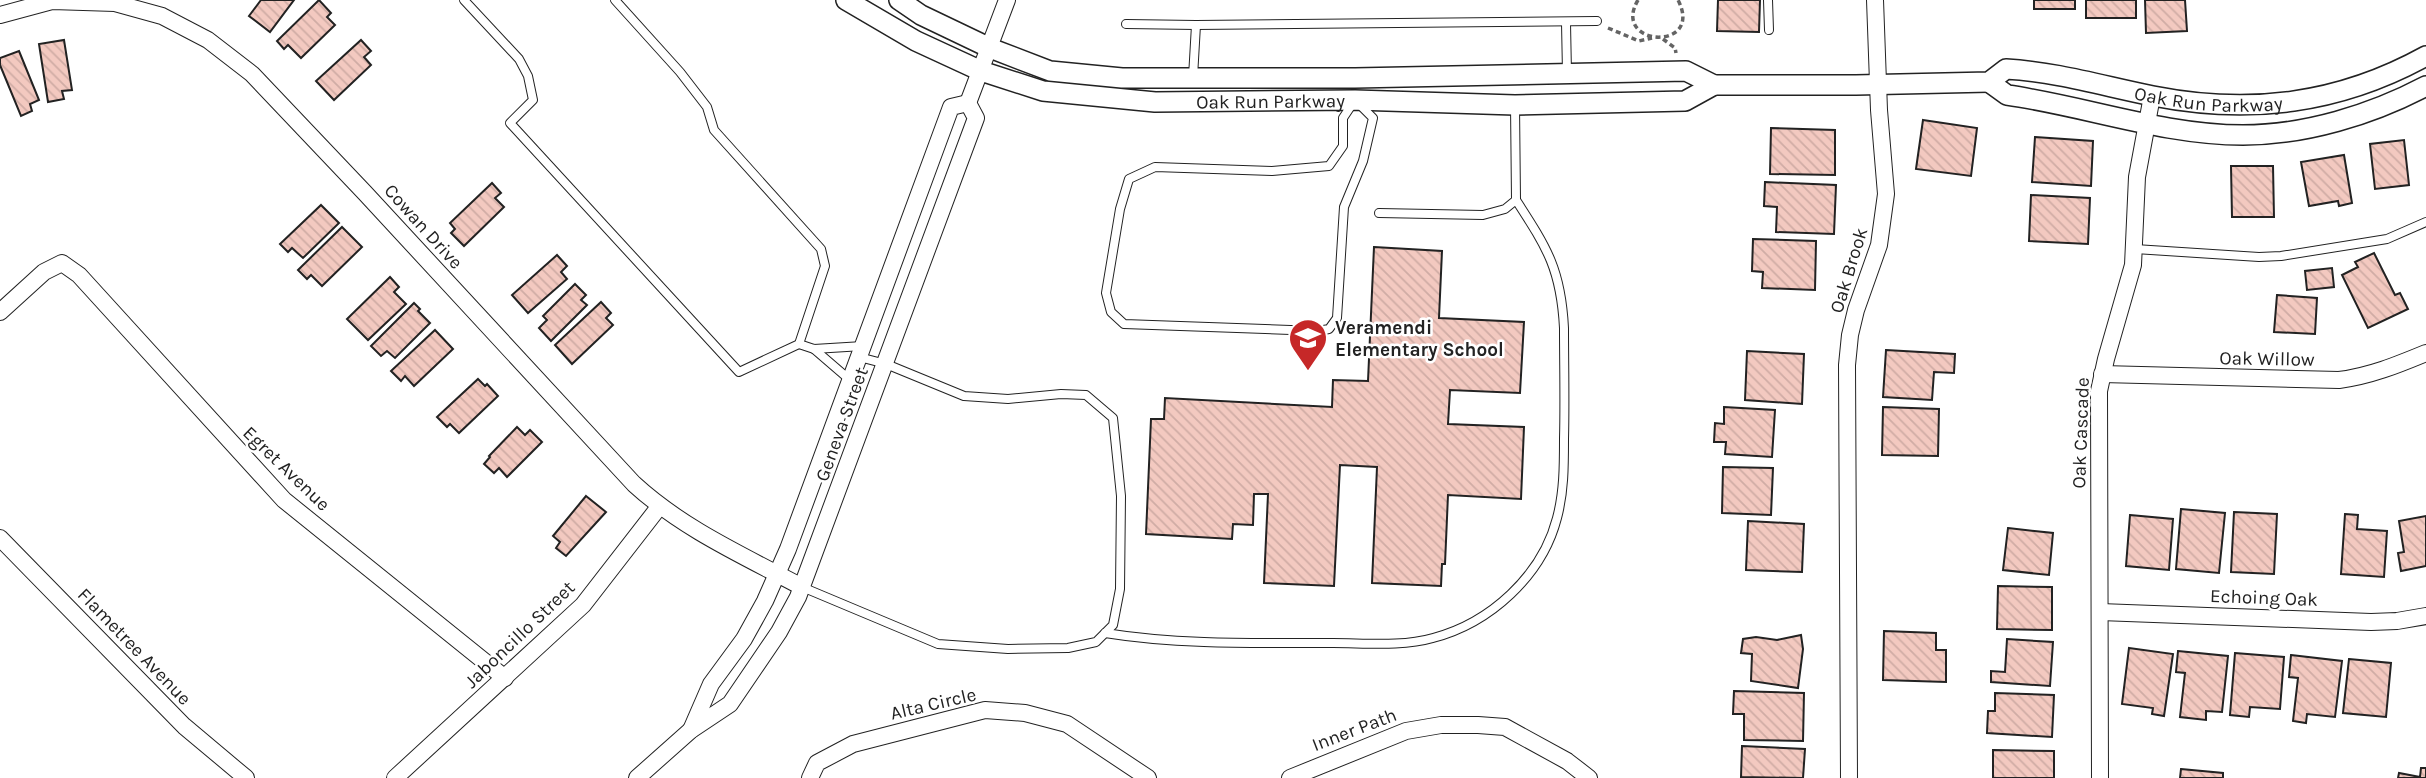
<svg xmlns="http://www.w3.org/2000/svg" width="2426" height="778" viewBox="0 0 2426 778" font-family="Karla,sans-serif">
<style>
.building{fill:url(#building-back-hatch);stroke:#222;stroke-width:2}
.lines{fill:none;stroke-linecap:round;stroke-linejoin:round}
.service-casing{stroke:#222;stroke-width:10}
.minor-casing{stroke:#222;stroke-width:18}
.tertiary-casing{stroke:#222;stroke-width:22}
.path{stroke:#646464;stroke-width:3.5;stroke-dasharray:5 3.5;stroke-linecap:butt}
.service{stroke:#fff;stroke-width:8}
.minor{stroke:#fff;stroke-width:16}
.tertiary{stroke:#fff;stroke-width:19}
.labels{text-anchor:middle;stroke-width:5;stroke-linejoin:round;paint-order:stroke}
.street-label{font-size:19px;fill:#222;stroke:#fff}
.poi-label{font-size:19px;font-weight:bold;fill:#222;stroke:#fff;text-anchor:start}
</style>
<defs>
<pattern id="building-back-hatch" width="6" height="6" patternUnits="userSpaceOnUse" patternTransform="scale(1.75)"><rect width="6" height="6" fill="#f3c9c0"/><path d="M-1 5l2 2M0 0l6 6M5-1l2 2" fill="none" stroke="#d0aca5"/></pattern>
</defs>
<rect width="100%" height="100%" fill="#fff"/>
<g class="building">
<polygon points="261,0 294,0 270,32 249,16"/>
<polygon points="319,0 331,13 327,17 335,25 301,58 288,45 284,49 277,41"/>
<polygon points="1718,0 1760,0 1759,32 1717,31"/>
<rect x="2034" y="0" width="41" height="9"/>
<rect x="2086" y="0" width="50" height="18"/>
<polygon points="2145,0 2185,0 2187,31 2146,33"/>
<polygon points="64,40 72,90 62,91 64,99 48,102 39,44"/>
<polygon points="361,40 371,51 364,57 371,65 334,100 316,81"/>
<polygon points="19,51 39,100 30,104 32,111 21,116 0,65 0,58"/>
<polygon points="1923,120 1977,128 1971,176 1916,169"/>
<polygon points="1771,128 1835,130 1835,175 1770,174"/>
<polygon points="2035,137 2093,141 2091,186 2032,182"/>
<polygon points="2404,140 2409,185 2375,189 2370,144"/>
<polygon points="2344,155 2352,203 2339,206 2338,201 2309,206 2301,162"/>
<polygon points="2231,166 2273,166 2274,217 2232,217"/>
<polygon points="1765,182 1836,185 1834,234 1776,232 1777,207 1764,206"/>
<polygon points="492,183 501,193 495,198 504,207 464,246 451,233 455,229 450,223"/>
<polygon points="2031,195 2090,198 2088,244 2029,241"/>
<polygon points="321,205 339,223 303,258 292,248 288,252 280,244"/>
<polygon points="342,227 362,247 322,286 311,275 307,279 298,270"/>
<polygon points="1753,239 1816,241 1815,290 1762,288 1763,272 1752,271"/>
<polygon points="1374,247 1442,251 1439,318 1524,322 1520,393 1450,390 1448,424 1524,427 1521,499 1448,495 1445,564 1442,564 1441,586 1372,583 1377,467 1340,465 1334,586 1264,583 1268,494 1254,494 1253,525 1233,524 1232,539 1146,534 1151,419 1164,419 1165,398 1332,407 1333,380 1368,381"/>
<polygon points="2374,253 2395,295 2400,293 2408,309 2368,328 2342,275 2358,267 2355,262"/>
<polygon points="557,255 567,266 561,272 567,279 528,313 512,295"/>
<polygon points="2332,268 2334,287 2307,290 2305,271"/>
<polygon points="390,277 399,287 394,292 406,304 368,340 347,319"/>
<polygon points="575,284 586,295 581,300 587,305 551,341 539,328 547,320 543,316"/>
<polygon points="2277,295 2317,298 2315,334 2274,332"/>
<polygon points="601,302 611,313 606,318 613,325 572,364 555,345"/>
<polygon points="414,303 420,309 418,311 430,323 395,358 387,351 381,356 371,346"/>
<polygon points="435,330 453,349 414,386 405,376 401,381 391,371"/>
<polygon points="1886,350 1955,354 1954,373 1934,372 1932,400 1883,397"/>
<polygon points="1747,351 1804,354 1802,404 1745,400"/>
<polygon points="478,379 485,386 487,384 498,396 459,433 450,424 447,427 437,417"/>
<polygon points="1724,407 1775,410 1772,457 1725,454 1726,442 1714,442 1715,423 1724,424"/>
<polygon points="1883,407 1939,409 1938,456 1882,455"/>
<polygon points="517,427 525,435 530,430 542,442 507,477 499,468 494,473 484,464 490,457 489,456"/>
<polygon points="1723,467 1773,468 1771,515 1722,513"/>
<polygon points="586,496 606,512 566,556 556,548 560,542 553,536"/>
<polygon points="2181,509 2225,513 2219,573 2176,569"/>
<polygon points="2234,512 2277,514 2274,574 2231,572"/>
<polygon points="2345,514 2358,515 2357,529 2387,531 2384,577 2341,574"/>
<polygon points="2130,515 2173,519 2169,570 2126,566"/>
<polygon points="2426,516 2426,566 2401,571 2398,553 2404,552 2399,521"/>
<polygon points="1748,521 1804,524 1802,572 1746,570"/>
<polygon points="2008,528 2053,533 2049,575 2003,570"/>
<polygon points="1998,586 2052,587 2052,630 1997,629"/>
<polygon points="1884,631 1936,633 1936,650 1946,650 1946,682 1883,680"/>
<polygon points="1801,635 1803,649 1798,688 1751,681 1752,654 1741,653 1743,639 1756,637 1777,640"/>
<polygon points="2007,639 2053,642 2050,686 1991,682 1991,671 2005,672"/>
<polygon points="2129,648 2173,654 2164,716 2152,714 2153,708 2122,704"/>
<polygon points="2178,651 2228,656 2222,712 2206,711 2206,720 2180,717 2185,673 2176,672"/>
<polygon points="2235,653 2284,657 2280,709 2250,707 2249,717 2230,715"/>
<polygon points="2291,655 2342,661 2335,717 2307,714 2306,723 2293,721 2298,678 2289,677"/>
<polygon points="2349,659 2391,663 2386,717 2343,713"/>
<polygon points="1734,691 1804,693 1803,741 1744,740 1744,714 1733,714"/>
<polygon points="1995,693 2054,695 2052,737 1987,733 1988,711 1995,711"/>
<polygon points="1742,746 1805,749 1803,778 1741,777"/>
<polygon points="1993,750 2054,751 2054,778 1993,778"/>
<polygon points="2421,768 2426,768 2426,778 2398,778 2399,773 2420,777"/>
<polygon points="2181,769 2223,773 2223,778 2180,778"/>
</g>
<g class="lines">
<defs>
<g id="service">
<polyline points="464,0 519,59 528,76 533,100 510,123 739,372 799,344 825,266 821,249 714,130 707,107 680,72 615,0"/>
<polyline points="1768,0 1769,30"/>
<polyline points="1566,23 1567,73"/>
<polyline points="1126,24 1196,25 1597,21"/>
<polyline points="1193,77 1196,25"/>
<polygon points="1355,100 1373,118 1363,161 1344,207 1337,318 1329,329 1318,331 1124,324 1111,312 1106,293 1120,209 1129,179 1155,167 1272,171 1329,166 1343,146 1343,118"/>
<polyline points="1379,213 1483,215 1505,209 1516,200 1515,105"/>
<polyline points="2135,249 2259,257 2281,256 2387,239 2426,222"/>
<polyline points="799,344 814,349 863,346"/>
<polyline points="814,349 850,380"/>
<polyline points="802,587 938,644 1008,649 1068,648 1096,642 1113,625 1120,589 1121,496 1113,418 1086,395 1061,394 1008,399 964,396 886,364 859,357"/>
<path d="M1105,633C1179,645 1257,643 1333,643C1365,643 1402,647 1433,638C1490,623 1542,576 1557,518C1564,492 1564,466 1564,439C1565,402 1564,365 1564,328C1561,269 1547,248 1516,200"/>
</g>
<g id="minor">
<path d="M0,15L52,1L115,3L162,16L208,40L252,74L365,193L634,484C683,529 744,556 802,587"/>
<polyline points="968,103 1007,0"/>
<polyline points="0,312 44,272 62,263 79,275 284,500 505,678"/>
<path d="M2102,374L2339,380C2370,376 2397,365 2426,353"/>
<polyline points="0,538 184,726 246,778"/>
<polyline points="2100,612 2371,622 2397,621 2426,616"/>
<polyline points="691,730 711,684 744,639 765,601 788,549 951,107 968,103"/>
<polyline points="395,778 583,605 659,507"/>
<polyline points="637,778 691,730 730,704 779,632 798,597 976,118 968,103"/>
<polyline points="810,778 817,763 853,744 985,710 1025,713 1067,724 1148,778"/>
<polyline points="1290,778 1406,731 1441,725 1478,725 1505,727 1567,761 1589,778"/>
<polyline points="1849,778 1847,365 1850,335 1856,310 1879,245 1886,194 1879,110 1875,0"/>
<polyline points="2100,778 2099,391 2106,359 2133,265 2137,177 2152,96"/>
</g>
<g id="tertiary">
<path id="s1" d="M846,0L916,41L981,71L1043,91L1155,102L1355,100L1515,105L1685,101L1714,85"/>
<path id="s2" d="M899,0L921,15L990,48L1050,71L1122,78H1355L1686,71L1714,85H1856L1989,82L2006,69C2057,72 2103,86 2153,96C2250,115 2339,104 2426,56"/>
<path d="M1989,82L2007,95C2085,106 2163,135 2243,135C2305,135 2371,115 2426,86"/>
</g>
</defs>
<use href="#service" class="service-casing"/>
<use href="#minor" class="minor-casing"/>
<use href="#tertiary" class="tertiary-casing"/>
<g class="path">
<path d="M1638,0C1610,47 1705,52 1678,0"/>
<polyline points="1608,28 1639,41 1652,38"/>
<polyline points="1663,39 1675,48 1676,53"/>
</g>
<use href="#service" class="service"/>
<use href="#minor" class="minor"/>
<use href="#tertiary" class="tertiary"/>
</g>
<defs>
<symbol id="school-pin" viewBox="-11 -11 22 30"><path d="M0 17L-7.5 6A9.5 9.5 0 1 1 7.5 6Z" fill="#c62828" stroke="#fff"/><path d="M0-5L7-2L0 1L-7-2ZM-4 1L0 2.5L4 1V4Q0 6-4 4Z" fill="#fff"/></symbol>
</defs>
<g fill-rule="evenodd">
<use href="#school-pin" x="1286" y="316" width="44" height="60"/>
</g>
<g class="labels">
<g class="street-label">
<text dy="7" stroke="none"><textPath href="#s2" startOffset="1337">Oak Run Parkway</textPath></text>
<text dy="7" stroke="none"><textPath href="#s1" startOffset="446">Oak Run Parkway</textPath></text>
<text transform="translate(424 226) rotate(48)" y="7">Cowan Drive</text>
<text transform="translate(1848 270) rotate(-73)" y="7">Oak Brook</text>
<text transform="translate(2267 358) rotate(1)" y="7">Oak Willow</text>
<text transform="translate(841 424) rotate(-70)" y="7">Geneva Street</text>
<text transform="translate(2080 433) rotate(-88)" y="7">Oak Cascade</text>
<text transform="translate(287 468) rotate(44)" y="7">Egret Avenue</text>
<text transform="translate(2264 597) rotate(2)" y="7">Echoing Oak</text>
<text transform="translate(519 634) rotate(-44)" y="7">Jaboncillo Street</text>
<text transform="translate(135 646) rotate(46)" y="7">Flametree Avenue</text>
<text transform="translate(933 703) rotate(-13)" y="7">Alta Circle</text>
<text transform="translate(1354 729) rotate(-21)" y="7">Inner Path</text>
</g>
<g class="poi-label">
<text x="1335" y="334">Veramendi<tspan x="1335" dy="22">Elementary School</tspan></text>
</g>
</g>
</svg>
